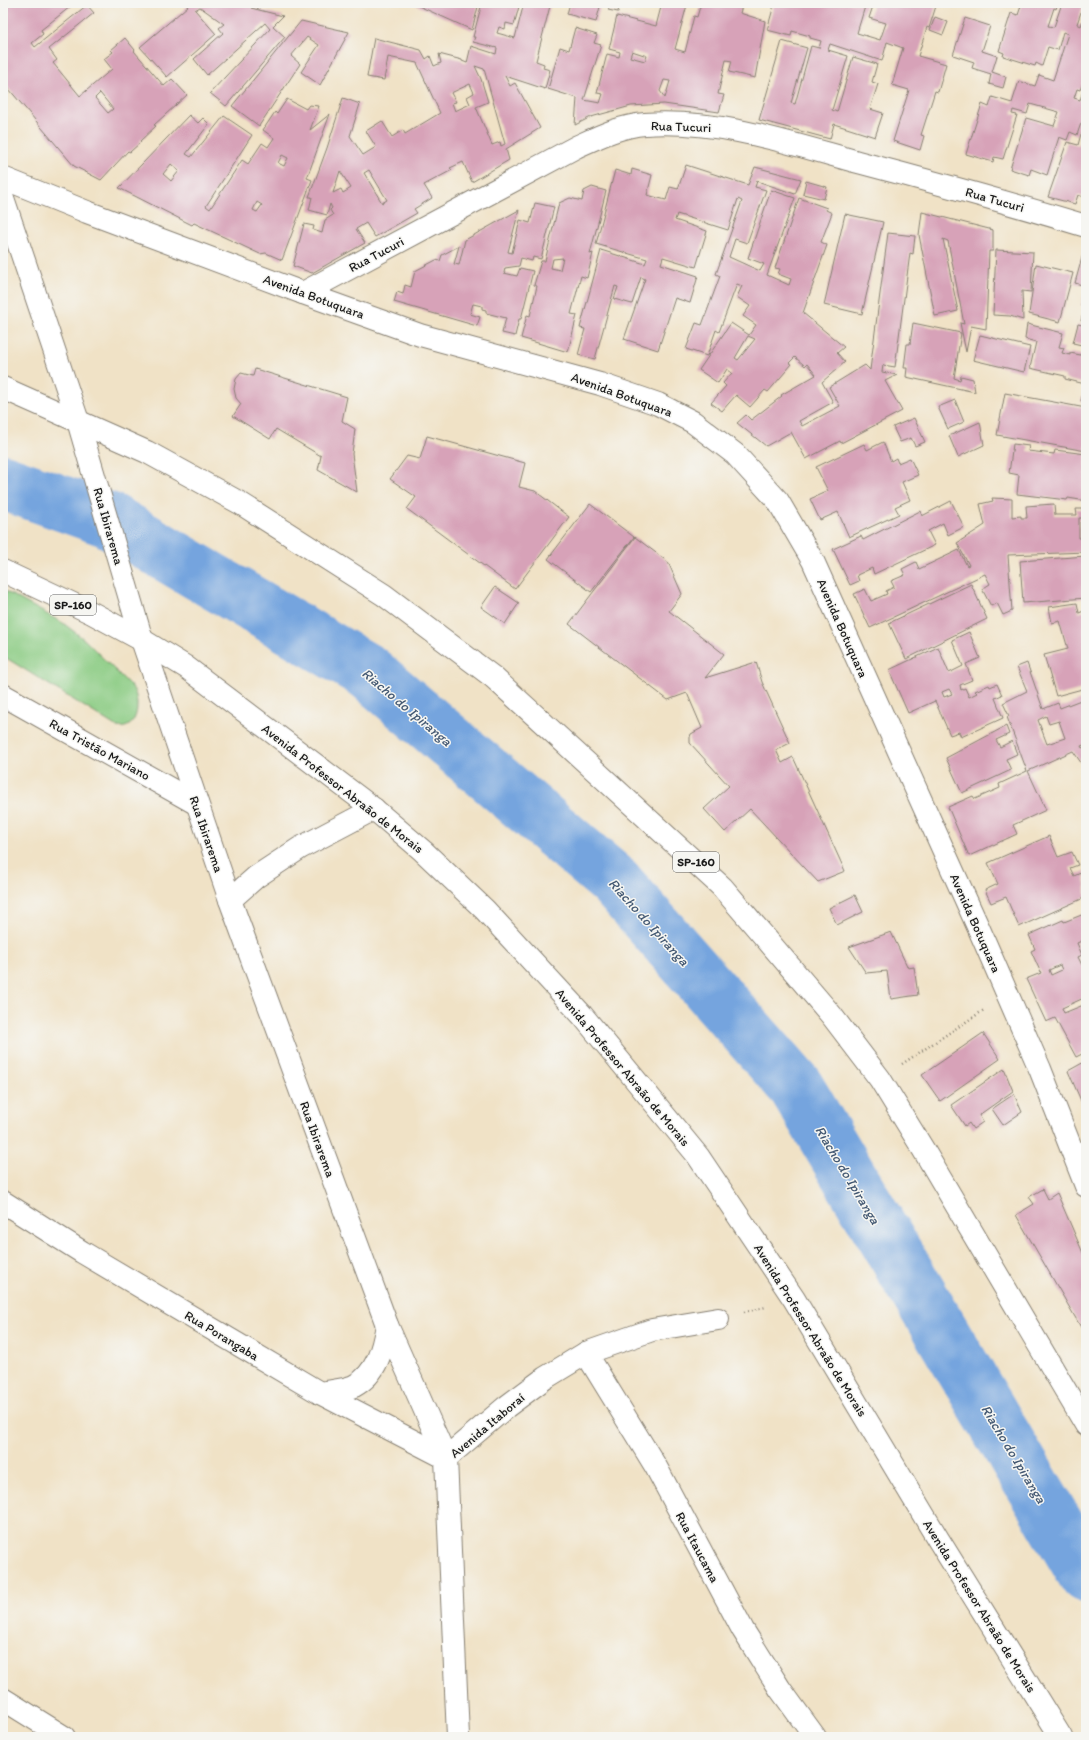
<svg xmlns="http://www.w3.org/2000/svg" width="1089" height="1740" viewBox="0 0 1089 1740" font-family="Itim,sans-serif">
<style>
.green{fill:#8ccc84;stroke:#547450}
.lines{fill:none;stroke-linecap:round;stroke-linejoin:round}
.river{stroke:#74a4de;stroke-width:56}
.building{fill:#d7a2b8;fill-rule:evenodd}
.minor-casing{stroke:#867f71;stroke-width:24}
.primary-casing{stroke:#867f71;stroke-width:24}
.path{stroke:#867f71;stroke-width:2.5;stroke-dasharray:1 3;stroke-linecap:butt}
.minor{stroke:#fff;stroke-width:22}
.primary{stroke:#fff;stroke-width:22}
.labels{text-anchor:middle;stroke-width:3;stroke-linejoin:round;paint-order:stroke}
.shield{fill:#f6f6f2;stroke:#5d5d5c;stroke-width:1}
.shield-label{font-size:12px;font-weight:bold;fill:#1c1c1c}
.street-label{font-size:13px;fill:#1c1c1c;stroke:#f6f6f2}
.water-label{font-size:14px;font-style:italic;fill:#445973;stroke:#f6f6f2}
</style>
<rect width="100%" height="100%" fill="#f6f6f2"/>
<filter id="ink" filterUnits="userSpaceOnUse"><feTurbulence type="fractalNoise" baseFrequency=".025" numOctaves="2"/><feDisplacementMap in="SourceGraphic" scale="8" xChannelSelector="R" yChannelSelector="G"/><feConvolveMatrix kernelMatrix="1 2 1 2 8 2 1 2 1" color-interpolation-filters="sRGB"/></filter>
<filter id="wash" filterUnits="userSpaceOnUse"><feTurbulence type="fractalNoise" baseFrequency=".012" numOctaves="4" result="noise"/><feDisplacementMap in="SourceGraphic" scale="16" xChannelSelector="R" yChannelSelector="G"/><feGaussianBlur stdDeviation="0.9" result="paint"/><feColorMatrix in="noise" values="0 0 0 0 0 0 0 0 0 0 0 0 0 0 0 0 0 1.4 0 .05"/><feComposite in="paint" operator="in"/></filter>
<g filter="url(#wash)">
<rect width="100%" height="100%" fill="#f0e2c6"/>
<path class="green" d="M3,590L63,623L85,640L132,687C141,699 139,732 117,727L3,656Z"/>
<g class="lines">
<polyline class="river" points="3,482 109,520 368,672 614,881 796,1087 1086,1575"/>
</g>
<g id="blocks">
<g class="building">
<path d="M3,3H75L41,30L43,34L32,43L35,47L87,5L94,13L49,49L57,60L53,63L80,96L112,69L104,59L113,52L111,50L125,38L135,50L134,51L164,86L172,79L187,95L154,125L156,126L140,141L141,142L130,152L128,151L101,180L74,166L3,82ZM100,93L113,109L108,113L95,98Z"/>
<polygon points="185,3 254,3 251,8 283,16 273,26 285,37 226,106 210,93 270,29 265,23 207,75 194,59 223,33 219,28 224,24 200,7 195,10 216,34 167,77 140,47 188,6"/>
<polygon points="412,3 479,3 472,30"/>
<path d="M482,3H520L514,25L506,23L505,29L499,27L497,33L515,38L524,3H548L547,6H550L536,61L544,64L543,68L550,70L545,89L505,76L510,86L515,83L540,128L506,149L509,160L472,182L463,162L450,168L452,170L424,185L432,198L414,209L417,213L375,237L366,223L356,229L365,243L312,273L293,266L304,224L314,226L313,230L322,233L325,220L333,215L330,210L332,208L330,204L327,215L309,210L312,197H309L327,148L343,98L360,104L350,136L363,155L376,147L366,131L382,121L392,137L403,130L405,134L440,113L417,63L388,57L384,80L367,77L374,38L421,50L426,59L430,56L434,66L441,63L439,54L462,60V61L467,63L471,46L496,54L497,48L473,42L475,37H473ZM475,66L484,69L505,144L501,146L500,142L492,145L476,107L488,102L481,79ZM470,84L474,93L467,97L470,104L455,111L452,103L456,102L451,93ZM369,170L387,200L382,203L364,173ZM340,171L351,188L343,193L341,189L333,193Z"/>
<polygon points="570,3 601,3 596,22 567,14"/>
<polygon points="606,3 620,3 618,12 608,10 610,5"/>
<path d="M662,3H682L687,5L675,49L685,52L694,16L697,17L701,3H743L740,13L765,21L755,78L729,72L732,61L726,60L718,94L724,95L719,112L664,104L631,106L591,117L575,125L577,98L548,89L560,47L569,50L575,28L597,35L594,43L601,45L584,100L600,103L603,94L597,93L607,54L619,57L620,52L609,49L617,16L656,26ZM632,51L647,56L645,61L630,57ZM664,80L670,81L665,98L660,91Z"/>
<polygon points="779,3 866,3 857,33 880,40 886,23 869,18 874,3 937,3 929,28 927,27 918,56 946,64 938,92 935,91 921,135 924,136 920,150 893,141 909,90 892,85 903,48 887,42 882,61 830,44 828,50 848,56 832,110 837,112 853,57 877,64 872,82 878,84 870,109 883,113 875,137 834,124 830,139 759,120 782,41 807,48 791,103 795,104 811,46 819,48 821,41 810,38 810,36 792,31 791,36 767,30 774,5 778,6"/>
<polygon points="1022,3 1058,3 1056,9 1054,8 1048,26 1054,27 1062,3 1084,3 1077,24 1081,26 1086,10 1086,75 1080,90 1077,89 1074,98 1080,100 1083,91 1086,92 1086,125 1081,123 1077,135 1070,132 1067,140 1059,137 1047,175 1031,169 1029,175 1010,169 1026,118 1054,126 1059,112 1030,104 1027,114 1013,110 1012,114 1017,115 1003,159 994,157 993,162 966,154 982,104 989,107 992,97 1012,103 1019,81 1035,86 1039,75 1053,80 1068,34 1063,32 1058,50 1048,47 1042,66 1036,63 1035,66 1003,56 1004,53 999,51 1011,13 1018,15"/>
<polygon points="935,17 948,22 943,35 930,30"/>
<polygon points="965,18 990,26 982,51 997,56 992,72 1006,77 1003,88 989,84 991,74 972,68 974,62 953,55"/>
<polygon points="301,21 349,32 320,85 301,72 319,45 307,37 291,56 300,64 259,126 232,106"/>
<path d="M287,99L306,109L309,105L319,106L310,130L330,114L307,178L312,180L282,260L266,253L260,254L194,223L192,225L119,188L189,115L198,123L203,118L209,124L186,154L191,157L224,116L252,135L206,206L210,209L242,160L248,164L262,143L268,147L274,138L263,130L275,112L277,114ZM282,155L288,158L284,166L278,163ZM171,164L179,171L171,181L163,174ZM257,202L262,205L257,212L253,210Z"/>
<polygon points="1081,134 1086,135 1086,198 1078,195 1075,204 1048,197 1067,142 1078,145"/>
<path d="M686,165L748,185L755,167L801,179L795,194L757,181L755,187L766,190L747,243L735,239L729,257L760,271L764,264L748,258L771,190L795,198L767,275L789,285L791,279L778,274L780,269L775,268L799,198L827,208L826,210L832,213L821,242L827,245L803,313L844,347L837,353L845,362L822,382L833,402L799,421L802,426L840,406L829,387L865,365L870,370L888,233L915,236L913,254L910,253L895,367L883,365L882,372L897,375L885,381L902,411L841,443L840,441L806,459L791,432L766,446L737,423L746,415L751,420L782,396L781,395L816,375L807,364L805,366L795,357L789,363L792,364L768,392L765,390L750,407L736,395L722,411L711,403L726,386L723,383L732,373L727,369L718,383L699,370L731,323L749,335L756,325L743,316L750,306L737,297L742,286L737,284L719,332L716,330L707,356L686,349L696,323L702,325L720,276L716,274L742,201L738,199L728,230L677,214L675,220L707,231L696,267L663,257L661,264L698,276L690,303L675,298L658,350L624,339L645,279L641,277L632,304L614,299L618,287L615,286L595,359L578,355L585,329L580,328L601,250L645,264L647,259L596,244L615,170L631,175L632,169L652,175L647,195L666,200L670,187L678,189ZM748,336L755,339L738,360L735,358Z"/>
<polygon points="806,181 827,187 824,199 803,194"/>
<path d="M592,187L606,191L590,254L593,253L587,278L581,276L571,314L577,315L568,352L521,338L527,315L530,316L537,286L534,285L541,261H545L559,203L570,198L582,201L584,191ZM563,258L560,270L551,268L553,259Z"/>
<polygon points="535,203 554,207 541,259 533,257 532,261 521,258 519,266 505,268 504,273 517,276 520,268 533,271 521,319 519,319 515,336 502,333 506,318 486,313 486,310 482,309 482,306 473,304 470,314 480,317 477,326 394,302 397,292 403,294 405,285 411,287 415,271 436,260 440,261 442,255 459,246 454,264 459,265 465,240 519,210 508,252 512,253 520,220 530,223"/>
<polygon points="922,212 993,230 993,251 989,251 986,329 971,326 966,352 960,323 964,324 948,241 943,239 958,311 935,316 919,235"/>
<polygon points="845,214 883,222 862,314 824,305"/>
<polygon points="996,250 1033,252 1031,292 1022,291 1023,320 1010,316 993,315"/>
<polygon points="1083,254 1086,255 1086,286 1075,283"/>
<polygon points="1036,264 1073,273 1060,322 1029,314"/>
<polygon points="1086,286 1086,322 1081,321 1085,306 1081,305"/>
<polygon points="913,323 961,333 954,378 960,380 961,376 973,379 975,392 906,377 907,368 904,368 907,344 910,344"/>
<polygon points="1027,324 1063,333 1059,347 1064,348 1062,353 1070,355 1070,353 1086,356 1086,403 1081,401 1085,384 1065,379 1065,376 1030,368 1036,342 1025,339"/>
<polygon points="1078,324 1086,326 1086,346 1073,343"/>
<polygon points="980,335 1030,347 1024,372 973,360"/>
<polygon points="255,369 347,397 342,421 355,429 352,454 357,492 318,470 321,456 276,429 270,439 233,416 241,404 236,398 234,389 236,379 241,373 253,376"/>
<polygon points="1005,393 1086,408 1086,451 997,435"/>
<polygon points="955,400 964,422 948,429 938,407"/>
<polygon points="914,418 925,442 915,446 911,438 900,442 893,427"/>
<polygon points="980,422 984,445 958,457 949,436"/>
<polygon points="427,436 525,463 519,487 535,491 569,517 515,589 407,509 416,497 390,479 407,456 420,459"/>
<polygon points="883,442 891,461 896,458 898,463 910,458 918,475 902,482 910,500 895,507 899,514 849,537 838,512 820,520 810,499 828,491 816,467 864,444 867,450"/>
<polygon points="1013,444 1029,446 1028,451 1054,454 1055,450 1086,454 1086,501 1068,498 1067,500 1017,494 1019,475 1009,473"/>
<polygon points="992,498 1012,499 1012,517 1021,516 1021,518 1027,518 1026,506 1054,504 1055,515 1077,515 1076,509 1086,509 1086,518 1079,518 1079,538 1086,538 1086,552 1008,555 1012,611 1003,615 997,603 991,606 982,589 990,584 985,574 870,628 854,594 865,589 871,601 887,594 886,591 894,587 891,581 905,575 902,569 916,562 919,569 959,550 967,566 969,565 957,543 985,525 980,504 993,501"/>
<polygon points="951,501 964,527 948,535 943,523 928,531 935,545 874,574 872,568 857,575 859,581 850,585 833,549 861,536 863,540 920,511 922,516"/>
<polygon points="590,504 634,537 591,592 548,559"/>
<polygon points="635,537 668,562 682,594 669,611 724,654 705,678 756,662 762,682 790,743 776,750 782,763 793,757 845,871 818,882 750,809 725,832 704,809 729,786 690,743 690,737 691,734 702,728 687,693 668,700 569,624"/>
<polygon points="1086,556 1086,598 1023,603 1020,561"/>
<polygon points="971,584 987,619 906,659 889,623"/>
<polygon points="495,587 519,603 505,624 481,607"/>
<polygon points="1077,603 1079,613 1086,610 1086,688 1056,696 1044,655 1068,649 1060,621 1052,623 1049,607"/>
<path d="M969,632L980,658L966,664L972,680L960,685L961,690L965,688L969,697L977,693L975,691L989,685L990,687L997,684L1002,695L995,698L1003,718L961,737L959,732L950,735L935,701L908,713L889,670L938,647L949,673L963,666L952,640ZM949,689L952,694L944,697L942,692Z"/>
<path d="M1027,663L1043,709L1058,703L1060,708L1086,698V744L1081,746L1082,748L1086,746V770L1073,751L1028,771L1046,810L1013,825L1017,834L969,856L948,807L973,796L975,799L1000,788L999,784L1027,771L1007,717L1009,716L1003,703L1027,691L1017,667ZM1046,716L1049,724L1059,721L1065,738L1047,744L1038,720Z"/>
<polygon points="1006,726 1009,734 996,740 1000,747 1012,741 1017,754 1006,759 1011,770 962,793 946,758"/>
<polygon points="1049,836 1058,857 1072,852 1078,865 1070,868 1074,876 1085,871 1086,897 1019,927 1006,897 991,903 985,890 998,884 988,863"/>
<polygon points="855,895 863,912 837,925 829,908"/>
<path d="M1084,914L1086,918V939L1077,943L1082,955L1078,957L1082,965L1086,963V997L1062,1008L1064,1013L1086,1004V1052L1076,1057L1055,1018L1046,1022L1026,979L1041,973L1031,951L1035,949L1029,935L1063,920L1064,922ZM1060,965L1062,970L1051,975L1049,970Z"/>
<polygon points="891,932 908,968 914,967 918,995 891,999 887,971 866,973 849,947"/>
<polygon points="983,1033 1000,1059 940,1101 922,1075"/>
<polygon points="1086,1061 1086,1112 1068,1071"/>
<polygon points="1004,1069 1013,1091 979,1115 983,1122 973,1129 969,1123 965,1126 951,1105"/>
<polygon points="1014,1094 1022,1112 1003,1125 992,1109"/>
<polygon points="1043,1189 1048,1199 1057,1193 1086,1260 1086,1336 1016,1215 1034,1204 1029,1197"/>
</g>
</g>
</g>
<g filter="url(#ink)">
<use href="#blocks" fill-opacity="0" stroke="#867f71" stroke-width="1"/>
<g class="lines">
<defs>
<g id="minor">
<polyline points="3,178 87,212 303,293 420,335 600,384 658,404 693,422 735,454 778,501 813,561 979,929 1040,1069 1086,1186"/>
<polyline points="3,198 78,421 142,640 230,900 387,1325 446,1458 458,1737"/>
<path d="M303,293L576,147C598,137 620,126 645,124C718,119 789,143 858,162C934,182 1010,203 1086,226"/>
<polyline points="3,695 197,804"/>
<polyline points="3,1202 82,1252 320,1393 446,1458"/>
<polyline points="586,1353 656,1467 743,1630 780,1689 815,1737"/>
<path d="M320,1393C330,1391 345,1390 354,1386C377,1374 383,1348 387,1325"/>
<polyline points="446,1458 506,1407 545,1378 586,1353 652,1330 718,1319"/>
<polyline points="3,1699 64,1737"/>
</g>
<g id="primary">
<polyline points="3,388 147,452 240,503 384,595 493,677 722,887 832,1016 880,1079 923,1149 1086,1425"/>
<polyline points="3,571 92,613 142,640 186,667 374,809 423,851 485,910 582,1015 698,1156 794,1299 938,1539 1061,1737"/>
<polyline points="230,900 256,877 300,848 374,809"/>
</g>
</defs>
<use href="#minor" class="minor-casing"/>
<use href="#primary" class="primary-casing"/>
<g class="path">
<polyline points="902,1064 984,1010"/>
<polyline points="744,1312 766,1307"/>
</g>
<use href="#minor" class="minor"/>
<use href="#primary" class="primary"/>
</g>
</g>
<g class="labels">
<g class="shield">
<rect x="50" y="595" width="46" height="20" rx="3"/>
<rect x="673" y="852" width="46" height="20" rx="3"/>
</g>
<g class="shield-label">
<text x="73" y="609">SP-160</text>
<text x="696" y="866">SP-160</text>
</g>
<g class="street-label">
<text transform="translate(681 126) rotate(2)" y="5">Rua Tucuri</text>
<text transform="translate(995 199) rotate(16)" y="5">Rua Tucuri</text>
<text transform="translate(376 254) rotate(-28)" y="5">Rua Tucuri</text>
<text transform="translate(314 296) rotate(20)" y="5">Avenida Botuquara</text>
<text transform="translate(622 394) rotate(20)" y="5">Avenida Botuquara</text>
<text transform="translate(109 526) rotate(74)" y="5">Rua Ibirarema</text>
<text transform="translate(843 628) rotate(66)" y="5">Avenida Botuquara</text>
<text transform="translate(100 749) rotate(29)" y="5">Rua Tristão Mariano</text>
<text transform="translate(343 788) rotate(38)" y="5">Avenida Professor Abraão de Morais</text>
<text transform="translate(207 834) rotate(71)" y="5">Rua Ibirarema</text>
<text transform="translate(976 923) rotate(66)" y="5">Avenida Botuquara</text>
<text transform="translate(623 1067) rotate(50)" y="5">Avenida Professor Abraão de Morais</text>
<text transform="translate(318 1139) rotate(70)" y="5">Rua Ibirarema</text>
<text transform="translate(811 1330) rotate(58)" y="5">Avenida Professor Abraão de Morais</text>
<text transform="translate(222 1335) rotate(31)" y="5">Rua Porangaba</text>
<text transform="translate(487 1425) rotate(-40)" y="5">Avenida Itaboraí</text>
<text transform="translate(698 1547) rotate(62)" y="5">Rua Itaucama</text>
<text transform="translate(980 1606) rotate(58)" y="5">Avenida Professor Abraão de Morais</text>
</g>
<g class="water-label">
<text transform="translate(407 707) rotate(40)" y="5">Riacho do Ipiranga</text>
<text transform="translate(649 922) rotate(48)" y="5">Riacho do Ipiranga</text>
<text transform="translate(848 1175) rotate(59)" y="5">Riacho do Ipiranga</text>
<text transform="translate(1014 1454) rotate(59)" y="5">Riacho do Ipiranga</text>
</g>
</g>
<rect width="1089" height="1740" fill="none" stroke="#f6f6f2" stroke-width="16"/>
</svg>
